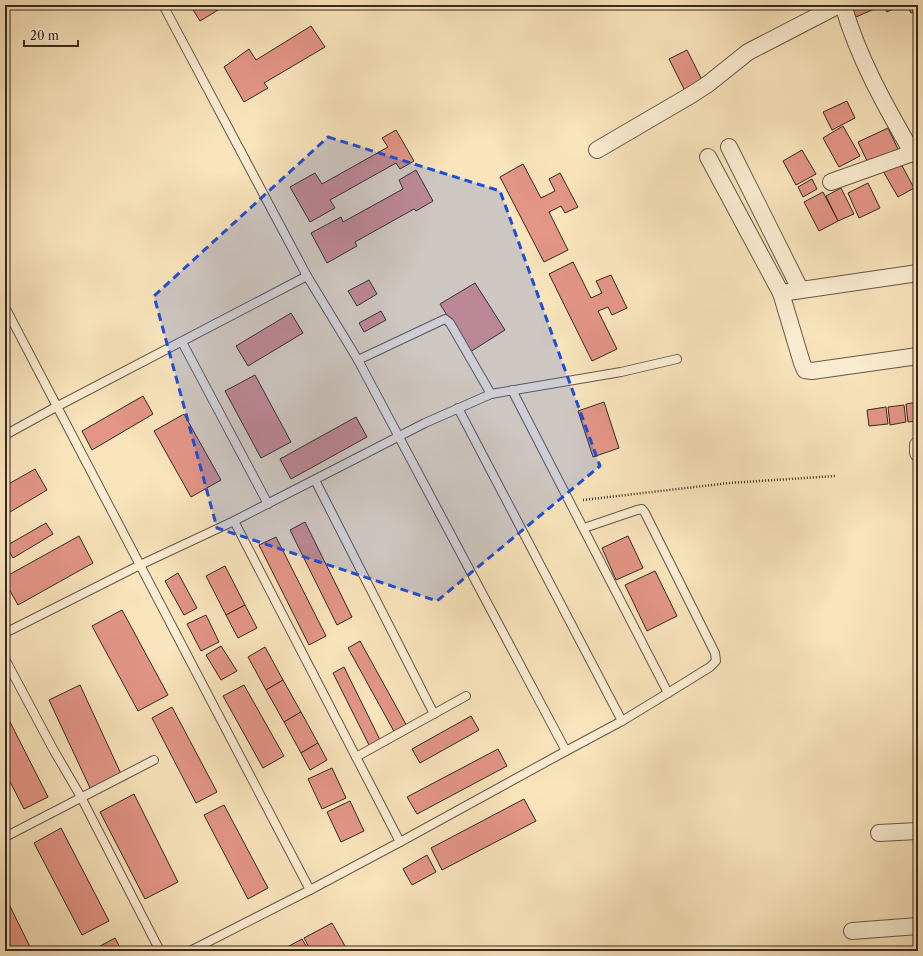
<svg xmlns="http://www.w3.org/2000/svg" width="923" height="956" viewBox="0 0 923 956" font-family="'Libre Caslon Text',serif">
<style>
.building{fill:#e39586;stroke:#35291e}
.lines{fill:none;stroke-linecap:round;stroke-linejoin:round}
.service-casing{stroke:#665846;stroke-width:10}
.minor-casing{stroke:#665846;stroke-width:18}
.path{stroke:#35291e;stroke-width:2.5;stroke-dasharray:1 2;stroke-linecap:butt}
.service{stroke:#fbedd3;stroke-width:8}
.minor{stroke:#fbedd3;stroke-width:16}
.marked{fill:#1d4ed8;fill-opacity:0.2;stroke:#1d4ed8;stroke-width:3;stroke-dasharray:8 5;stroke-linejoin:round}
</style>
<rect width="100%" height="100%" fill="#f9e4bc"/>
<filter id="stains"><feTurbulence type="fractalNoise" baseFrequency=".005" numOctaves="4"/><feColorMatrix values="0 0 0 0 .2 0 0 0 0 .09 0 0 0 0 .02 0 0 0 .5 -.17"/></filter>
<radialGradient id="worn" r=".72"><stop offset=".6" stop-color="#630" stop-opacity="0"/><stop offset="1" stop-color="#630" stop-opacity=".3"/></radialGradient>
<g class="building">
<polygon points="190,5 222,5 223,7 200,21"/>
<polygon points="850,5 879,5 879,7 856,17"/>
<polygon points="883,5 901,5 887,12"/>
<polygon points="907,5 918,5 918,10 911,13"/>
<polygon points="311,26 325,47 264,83 268,88 244,102 224,67 249,49 256,60"/>
<polygon points="687,50 703,82 685,91 669,59"/>
<polygon points="847,101 855,118 832,130 823,112"/>
<polygon points="843,126 860,156 839,167 823,138"/>
<polygon points="888,128 898,149 868,163 858,142"/>
<polygon points="396,130 414,161 400,169 396,163 330,200 335,208 310,222 290,187 315,173 322,184 388,147 382,138"/>
<polygon points="802,150 816,174 796,185 783,161"/>
<polygon points="900,162 914,188 898,197 883,171"/>
<polygon points="523,164 541,198 555,191 549,179 560,173 578,207 565,213 561,206 549,212 568,250 544,262 500,177"/>
<polygon points="416,170 433,201 416,211 414,209 355,242 357,246 327,263 311,233 341,217 343,222 403,189 399,180"/>
<polygon points="918,175 918,188 913,178"/>
<polygon points="812,179 817,189 803,197 798,187"/>
<polygon points="868,183 880,208 859,218 848,193"/>
<polygon points="841,188 854,214 838,221 826,196"/>
<polygon points="823,192 838,221 819,231 804,202"/>
<polygon points="573,262 591,298 602,293 596,281 611,275 627,308 612,315 608,307 598,311 617,349 592,361 549,274"/>
<polygon points="369,280 377,294 357,306 348,291"/>
<polygon points="475,283 505,330 470,352 440,304"/>
<polygon points="381,311 386,320 364,332 359,323"/>
<polygon points="291,313 303,333 248,366 236,346"/>
<polygon points="255,375 291,442 261,458 225,391"/>
<polygon points="143,396 153,414 92,450 82,431"/>
<polygon points="604,402 619,448 593,457 578,411"/>
<polygon points="918,402 918,421 908,422 906,404"/>
<polygon points="904,405 906,422 890,425 888,407"/>
<polygon points="886,407 888,424 869,426 867,410"/>
<polygon points="184,414 221,480 191,497 154,431"/>
<polygon points="356,417 367,437 291,479 280,459"/>
<polygon points="35,469 47,490 5,515 5,486"/>
<polygon points="305,522 352,617 337,625 290,530"/>
<polygon points="46,523 53,534 13,558 6,546"/>
<polygon points="79,536 93,563 18,605 5,582 5,577"/>
<polygon points="628,536 643,568 616,580 602,548"/>
<polygon points="276,537 326,636 309,645 259,545"/>
<polygon points="225,566 245,605 226,615 206,576"/>
<polygon points="655,571 677,616 647,631 625,585"/>
<polygon points="178,573 197,608 184,615 165,581"/>
<polygon points="245,605 257,628 238,638 226,615"/>
<polygon points="122,610 168,695 138,711 92,626"/>
<polygon points="206,615 219,642 201,651 187,624"/>
<polygon points="360,641 408,728 396,735 348,648"/>
<polygon points="221,646 237,671 221,680 206,655"/>
<polygon points="265,647 283,680 266,690 248,657"/>
<polygon points="344,667 381,742 370,747 333,673"/>
<polygon points="283,680 301,712 284,722 266,690"/>
<polygon points="80,685 122,776 91,790 49,700"/>
<polygon points="244,685 284,756 263,768 223,696"/>
<polygon points="172,707 217,792 196,803 152,718"/>
<polygon points="5,712 48,797 24,809 5,772"/>
<polygon points="301,712 318,743 301,753 284,722"/>
<polygon points="471,716 479,730 420,763 412,749"/>
<polygon points="318,743 327,760 310,770 301,753"/>
<polygon points="498,749 507,766 417,814 407,797"/>
<polygon points="332,768 346,798 322,809 308,779"/>
<polygon points="134,794 178,882 145,899 100,812"/>
<polygon points="524,799 536,821 442,870 431,848"/>
<polygon points="350,801 364,831 341,842 327,812"/>
<polygon points="224,805 268,888 248,899 204,815"/>
<polygon points="61,828 109,921 82,935 34,843"/>
<polygon points="427,855 436,872 412,885 403,869"/>
<polygon points="5,896 32,951 5,951"/>
<polygon points="332,923 345,946 336,951 311,951 304,938"/>
<polygon points="115,938 122,951 91,951"/>
<polygon points="302,939 309,951 280,951"/>
</g>
<g class="lines">
<defs>
<g id="service">
<polyline points="163,5 307,276 358,360 566,751 400,842 234,521"/>
<polyline points="5,307 310,890 400,842"/>
<polyline points="182,342 268,504"/>
<polyline points="358,360 445,319 450,323 491,394"/>
<polyline points="512,390 668,693 622,721"/>
<polyline points="458,408 622,721 566,751"/>
<polyline points="5,435 56,407 307,276"/>
<polyline points="315,480 434,714"/>
<polyline points="584,528 637,510 642,509 645,513 715,653 716,661 710,667 668,693"/>
<polyline points="5,633 140,565 234,521 425,423 491,394 621,372 677,359"/>
<polyline points="5,659 53,749 81,797 160,951"/>
<polyline points="356,757 466,696"/>
<polyline points="5,837 154,760"/>
<polyline points="190,951 310,890"/>
</g>
<g id="minor">
<path d="M843,5C859,60 885,105 913,154"/>
<polyline points="729,147 800,289"/>
<polyline points="597,150 691,95 708,84 748,52 839,5"/>
<polyline points="708,157 781,293"/>
<polyline points="831,182 918,151"/>
<polyline points="918,273 781,293 802,363 805,370 812,371 918,356"/>
<polyline points="918,445 918,453"/>
<polyline points="879,833 918,831"/>
<polyline points="852,931 918,926"/>
</g>
</defs>
<use href="#service" class="service-casing"/>
<use href="#minor" class="minor-casing"/>
<polyline class="path" points="583,500 729,483 835,476"/>
<use href="#service" class="service"/>
<use href="#minor" class="minor"/>
</g>
<path class="marked" d="M328,137L500,191L600,466L437,601L217,528L154,296Z"/>
<rect width="923" height="956" fill="none" stroke="#f9e4bc" stroke-width="20"/>
<rect x="6" y="6" width="911" height="944" fill="none" stroke="#35291e" stroke-width="2"/>
<rect x="10" y="10" width="903" height="936" fill="none" stroke="#35291e"/>
<path d="M24 40v6h54v-6" fill="none" stroke="#35291e" stroke-width="2"/>
<text x="30" y="40" font-size="12" fill="#35291e" stroke="#fbedd3" stroke-width="3" paint-order="stroke">20 m</text>
<rect width="100%" height="100%" filter="url(#stains)"/>
<rect width="100%" height="100%" fill="url(#worn)"/>
</svg>
